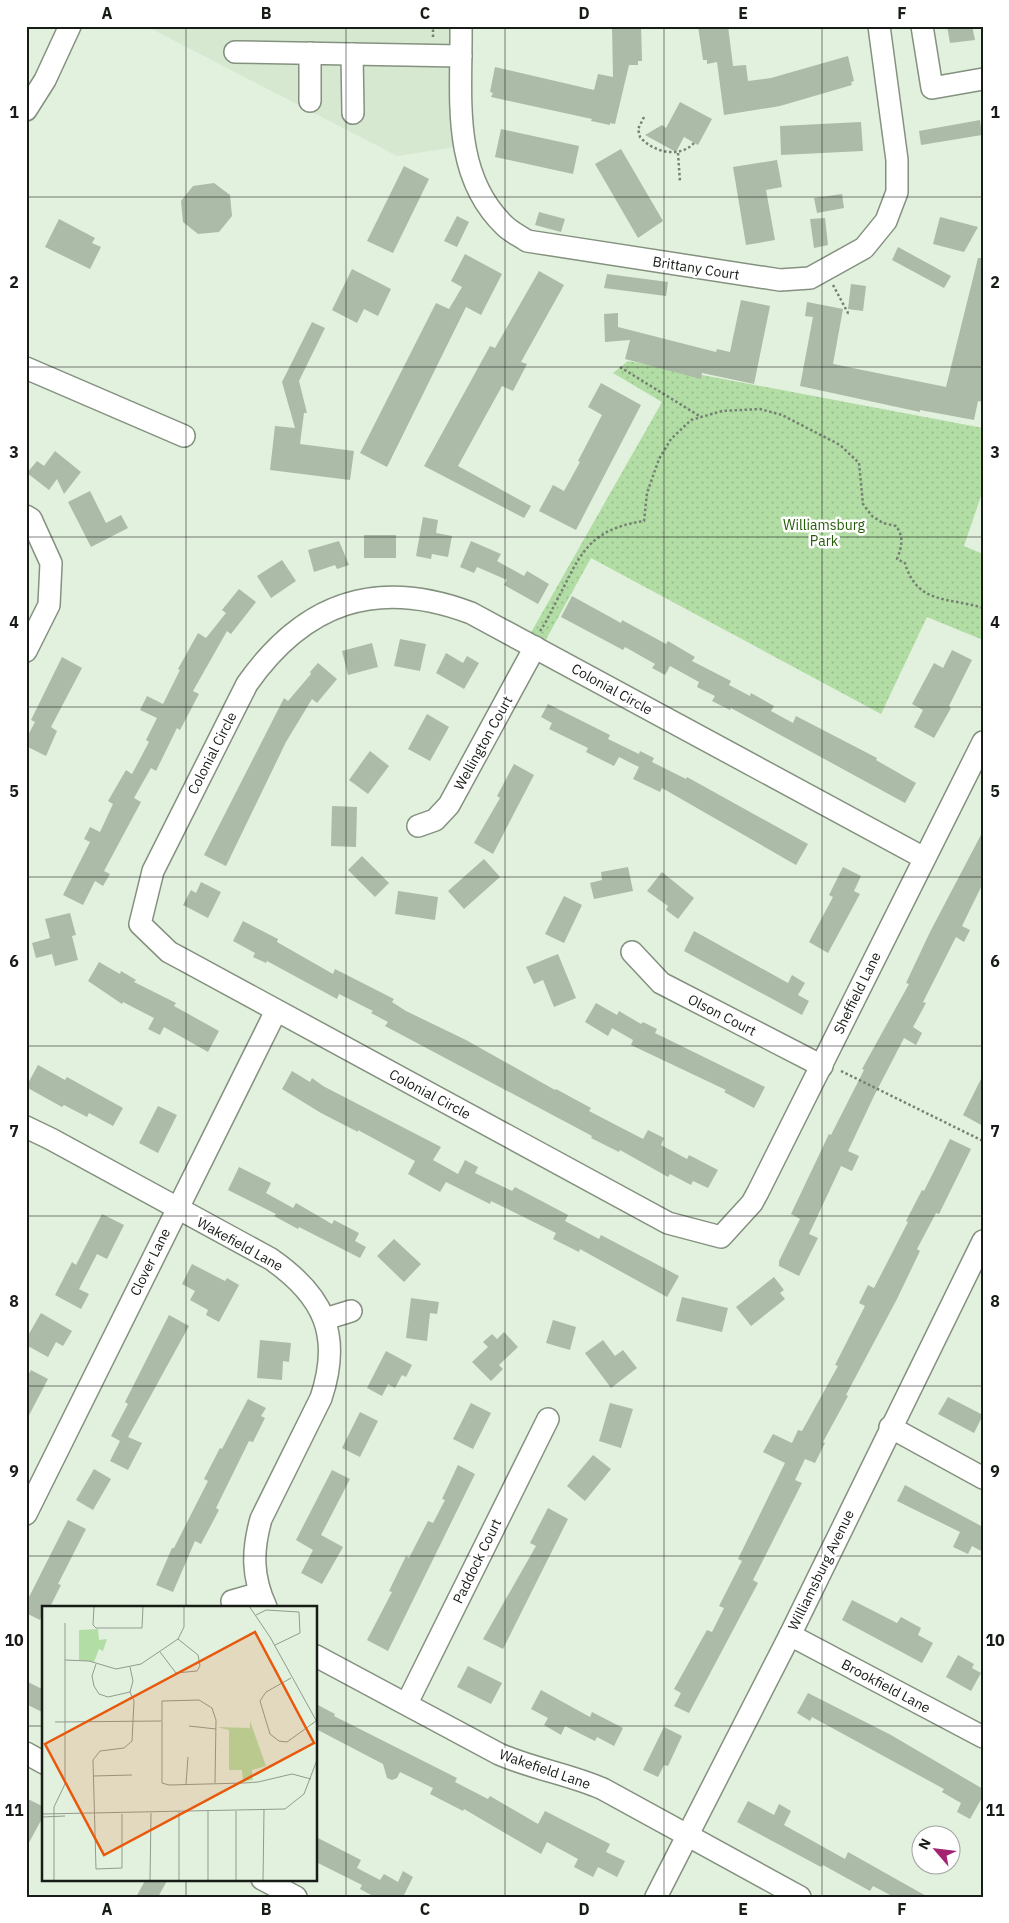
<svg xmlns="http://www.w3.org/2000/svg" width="1009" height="1923" viewBox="0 0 1009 1923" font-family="'IBM Plex Sans',sans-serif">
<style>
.built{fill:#d6e9d0}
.park{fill:url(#park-dots)}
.building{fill:#acbaa8}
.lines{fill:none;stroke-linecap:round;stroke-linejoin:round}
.minor-casing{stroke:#84917f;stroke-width:24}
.path{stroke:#768074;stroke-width:2.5;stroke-dasharray:2.5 2.5;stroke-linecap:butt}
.minor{stroke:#fff;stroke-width:21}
.grid{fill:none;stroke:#171c16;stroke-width:1;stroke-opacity:0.55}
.labels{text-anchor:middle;stroke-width:5;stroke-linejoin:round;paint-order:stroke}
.street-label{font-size:14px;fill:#171c16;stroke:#fff}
.park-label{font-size:14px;fill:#245c08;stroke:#fff}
.inset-road{fill:none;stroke:#919b8e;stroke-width:1}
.view{fill:#e8590c;fill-opacity:0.15;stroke:#e8590c;stroke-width:2.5}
.inset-edge{fill:none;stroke:#171c16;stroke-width:2.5}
.neatline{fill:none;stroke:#171c16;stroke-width:2}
.grid-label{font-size:16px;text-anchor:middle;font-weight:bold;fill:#171c16}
</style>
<defs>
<pattern id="park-dots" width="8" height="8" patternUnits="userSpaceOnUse" patternTransform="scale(1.25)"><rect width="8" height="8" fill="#b2dda4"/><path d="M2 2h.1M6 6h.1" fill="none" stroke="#98bd8c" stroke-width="1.8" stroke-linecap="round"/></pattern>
</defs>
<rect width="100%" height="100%" fill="#e2f0de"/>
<polygon class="built" points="146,26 454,26 456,147 397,156"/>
<polygon class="park" points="628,361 983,428 983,490 964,546 983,554 983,640 927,617 881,714 591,558 544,643 529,636 662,402 613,373"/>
<g class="building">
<polygon points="612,26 641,26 642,61 638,61 638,65 629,65 615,124 610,123 610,125 591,121 592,119 491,97 493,93 490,92 495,67 594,90 598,74 613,77"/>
<polygon points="698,26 728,26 733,66 746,65 748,81 771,78 848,56 854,81 851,82 852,85 780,106 724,115 717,62 707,64 707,60 703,60"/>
<polygon points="947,26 972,26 975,40 950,43"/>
<polygon points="680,102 712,119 698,145 684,137 676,152 645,135 662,125 666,128"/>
<polygon points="980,120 982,135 921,145 919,131"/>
<polygon points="861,122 863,151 781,155 780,126"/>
<polygon points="501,129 579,146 573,174 495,157"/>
<polygon points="621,149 663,221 638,238 595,164"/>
<polygon points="777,160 782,187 766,190 775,240 746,245 733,167"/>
<polygon points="404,166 429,179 393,253 367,241"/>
<polygon points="214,183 230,195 232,216 219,232 198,234 183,222 181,201 193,186"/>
<polygon points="842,194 844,208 817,213 814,198"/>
<polygon points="539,212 565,219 561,232 535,225"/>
<polygon points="457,216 469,222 457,247 444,241"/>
<polygon points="940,217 978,227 964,252 933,244"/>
<polygon points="825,218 828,245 814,248 810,219"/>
<polygon points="59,219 95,238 92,243 101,247 90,269 45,247"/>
<polygon points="898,247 951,276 944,288 892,260"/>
<polygon points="465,254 502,274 481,315 466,307 387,467 360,453 436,303 449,309 462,287 451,281"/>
<polygon points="978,258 983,258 983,402 978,401 974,420 920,410 920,412 800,386 813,317 805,316 807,302 843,309 833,364 946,387"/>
<polygon points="352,269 391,289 378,316 364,309 357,323 332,310"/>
<polygon points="539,271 564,285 521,362 527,364 513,391 502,386 458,466 531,506 524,518 424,466 490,346 495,348"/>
<polygon points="607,274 668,282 666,296 604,288"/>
<polygon points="851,284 866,286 863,311 848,309"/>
<polygon points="741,300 770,306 754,384 702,373 701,379 625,359 630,340 605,342 604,314 618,313 618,327 716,352 717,349 730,352"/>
<polygon points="312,322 325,328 299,381 307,413 304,413 300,444 354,451 350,480 270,470 275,426 295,428 282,382"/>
<polygon points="601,383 641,405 576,530 539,511 553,485 564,491 580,462 578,461 602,415 588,407"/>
<polygon points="55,451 81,472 64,494 57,479 49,490 27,473 37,461 44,466"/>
<polygon points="90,491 106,523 121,515 128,528 91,547 68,502"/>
<polygon points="423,517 438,520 436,533 452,536 448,557 432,554 431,559 416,556"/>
<rect x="364" y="535" width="32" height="23"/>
<polygon points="339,541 349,565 337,569 335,565 314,572 308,550"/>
<polygon points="471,541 501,554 497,561 524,576 527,571 549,584 538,604 504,585 507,580 477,567 474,573 460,567"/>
<polygon points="282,560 296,581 271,598 257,576"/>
<polygon points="239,589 256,602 231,634 227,631 193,691 199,694 180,730 177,728 156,771 151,768 134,798 141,802 104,871 110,874 103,886 95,881 83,905 63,895 90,842 84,839 90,827 100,832 113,804 108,801 126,770 132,774 149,742 146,740 157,718 140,710 147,696 163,704 180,670 178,669 198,633 206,638 226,613 222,610"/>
<polygon points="572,596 621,623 622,620 666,644 668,641 695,657 692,661 731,681 729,685 750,696 751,693 774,706 771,711 793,723 796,716 877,758 876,760 916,783 905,803 731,708 730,710 712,701 715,696 697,687 699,682 670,666 665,675 652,668 655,664 625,647 623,650 561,617"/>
<polygon points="400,639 426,644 420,671 394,666"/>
<polygon points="372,643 378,667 348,675 342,651"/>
<polygon points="952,650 972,660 949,706 951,708 934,738 914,727 923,710 912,704 934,663 943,668"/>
<polygon points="446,653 463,663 467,656 479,663 464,689 436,673"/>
<polygon points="62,657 82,668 51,727 57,731 46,756 26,746 26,739 35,722 31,720"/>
<polygon points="318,663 337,679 317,703 312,699 286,742 226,866 204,855 284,698 288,701 311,674 310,672"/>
<polygon points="548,704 610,735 608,739 639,754 640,751 654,758 652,762 686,779 687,777 808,844 796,865 662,788 660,792 633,779 639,767 619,757 614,766 586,752 588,748 549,729 552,723 541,717"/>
<polygon points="427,714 449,727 430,761 408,749"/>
<polygon points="370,751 389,766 368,794 349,780"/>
<polygon points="514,764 534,775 493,854 474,843 500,798 497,796"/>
<polygon points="332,806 357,807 356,847 331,846"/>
<polygon points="983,831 983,883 962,926 970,930 964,942 956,937 923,1002 926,1003 913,1027 922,1033 916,1045 904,1038 874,1096 848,1151 859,1156 852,1171 841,1166 809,1234 818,1238 799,1276 779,1266 779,1261 800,1219 791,1214 829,1134 831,1135 864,1070 862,1069 909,984 906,983 930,932"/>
<polygon points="362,856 389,883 375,897 348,870"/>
<polygon points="484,859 500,877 464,909 448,891"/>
<polygon points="628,867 633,891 594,899 590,883 602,880 601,872"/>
<polygon points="843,867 861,876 854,891 860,894 828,953 809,942 833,897 829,895"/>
<polygon points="662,872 694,898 678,919 666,910 668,906 647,891"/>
<polygon points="201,882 221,892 208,918 183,905 191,890 196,893"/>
<polygon points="398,891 438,897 435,920 395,914"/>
<polygon points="564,896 582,905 564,943 545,934"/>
<polygon points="70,913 76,935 72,936 78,960 55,966 52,954 36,958 32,943 50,938 45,919"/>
<polygon points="243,921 278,939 277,942 333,974 335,969 394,999 392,1002 406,1011 466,1040 555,1090 556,1089 591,1108 589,1111 643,1139 648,1130 664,1138 661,1145 687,1159 689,1155 718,1170 708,1188 693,1181 691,1185 670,1174 668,1177 620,1150 619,1152 591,1138 592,1136 385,1026 388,1022 371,1013 373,1011 339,994 337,999 267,961 266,963 253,957 255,953 233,941"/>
<polygon points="694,931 788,983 792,975 805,983 798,995 809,1001 802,1015 684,951"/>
<polygon points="558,954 576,998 554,1007 543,980 534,984 526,967"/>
<polygon points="99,962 120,974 121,971 136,980 134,982 176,1003 174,1006 219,1031 208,1052 164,1027 160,1035 148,1029 154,1018 123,1002 122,1004 88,981"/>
<polygon points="596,1003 617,1015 619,1011 641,1024 643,1022 657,1029 655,1033 765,1087 754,1108 724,1092 726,1090 631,1045 633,1040 612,1028 608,1036 585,1022"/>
<polygon points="38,1065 65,1080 67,1077 123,1108 113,1126 89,1113 87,1117 64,1105 62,1107 26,1087"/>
<polygon points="292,1071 310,1082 312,1078 323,1086 441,1147 433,1160 458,1174 465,1160 478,1167 475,1173 512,1191 515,1187 568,1215 565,1221 599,1239 601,1235 679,1276 667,1297 580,1249 579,1252 553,1239 556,1233 491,1201 490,1204 446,1182 440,1192 408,1174 415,1161 358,1130 358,1132 321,1113 282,1089"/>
<polygon points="983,1075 983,1126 963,1115"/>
<polygon points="158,1106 177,1115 158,1153 139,1143"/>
<polygon points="950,1139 971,1149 939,1214 936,1213 917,1249 920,1251 897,1299 846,1395 848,1396 823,1442 825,1443 815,1463 805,1459 795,1480 802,1483 753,1580 758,1583 689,1713 674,1706 681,1693 674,1689 707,1630 712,1632 724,1608 719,1606 742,1561 738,1559 785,1463 763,1452 773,1434 792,1443 798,1430 802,1431 838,1366 835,1365 865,1306 859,1303 868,1285 874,1288 908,1222 906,1221 922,1190 924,1191"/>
<polygon points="239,1167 271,1183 266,1193 293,1208 296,1203 332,1224 334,1220 359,1233 355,1241 366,1247 360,1258 299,1227 298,1229 274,1216 276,1214 228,1190"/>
<polygon points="102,1214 124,1225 107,1259 97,1254 79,1289 89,1294 81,1309 55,1295 72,1262 76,1265"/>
<polygon points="394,1239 421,1264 404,1282 377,1256"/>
<polygon points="192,1264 225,1281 227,1278 239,1285 219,1322 206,1315 208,1310 190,1300 195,1291 182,1284"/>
<polygon points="774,1277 784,1290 780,1293 785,1299 751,1326 736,1307"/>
<polygon points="682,1297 728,1308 722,1332 676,1321"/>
<polygon points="411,1298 439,1302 437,1314 430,1313 427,1341 406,1338"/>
<polygon points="41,1313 72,1331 63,1346 56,1342 48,1357 26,1345 26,1339"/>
<polygon points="169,1315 189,1326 128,1437 142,1443 128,1470 110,1461 120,1441 111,1436 128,1404 125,1402"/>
<polygon points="553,1320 576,1327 570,1350 546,1343"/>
<polygon points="504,1332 518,1347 499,1365 503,1369 491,1381 472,1362 488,1347 483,1342 492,1334 497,1339"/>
<polygon points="260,1340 291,1343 289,1362 283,1361 282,1380 257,1378"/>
<polygon points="603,1340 615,1356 623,1350 637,1368 611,1388 585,1353"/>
<polygon points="386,1351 412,1365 406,1377 402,1375 395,1388 388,1384 382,1396 367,1388"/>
<polygon points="31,1370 48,1379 26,1421 26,1379"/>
<polygon points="948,1397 983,1415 974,1433 938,1414"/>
<polygon points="248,1399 266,1408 261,1416 265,1418 253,1442 249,1441 216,1508 219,1510 201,1544 195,1541 173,1592 156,1585 172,1548 174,1548 208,1481 204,1479 220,1448 222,1449"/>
<polygon points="471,1403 491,1413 473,1449 453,1439"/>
<polygon points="610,1403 633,1409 621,1448 599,1441"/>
<polygon points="360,1412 378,1421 360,1457 342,1448"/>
<polygon points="593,1455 611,1469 585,1501 567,1486"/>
<polygon points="458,1465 475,1474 388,1651 367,1640 392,1592 389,1591 406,1556 409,1558 428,1521 433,1523 445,1500 442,1499"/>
<polygon points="94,1469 111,1479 93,1510 76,1500"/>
<polygon points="332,1470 350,1479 321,1535 343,1547 322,1584 301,1573 313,1550 296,1540"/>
<polygon points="905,1485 983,1527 983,1552 972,1546 968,1554 953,1547 960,1532 897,1501"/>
<polygon points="548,1508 568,1519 503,1649 483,1639 536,1546 530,1543"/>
<polygon points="68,1520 86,1529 58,1584 61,1585 50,1607 44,1607 40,1620 26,1613 26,1603"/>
<polygon points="852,1600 897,1623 901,1617 921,1628 918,1635 933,1643 922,1663 842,1620"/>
<polygon points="958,1655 974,1664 972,1668 981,1673 971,1691 946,1677"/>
<polygon points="468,1666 502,1683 491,1704 457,1687"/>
<polygon points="26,1681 44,1690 44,1713 26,1704"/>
<polygon points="541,1690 590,1717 592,1712 623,1728 614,1746 597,1737 595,1741 565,1726 561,1735 544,1725 548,1718 531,1709"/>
<polygon points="808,1693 891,1735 983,1789 983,1796 970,1819 957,1812 961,1803 942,1792 944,1789 812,1717 810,1721 797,1713"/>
<polygon points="316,1704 335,1714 334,1716 457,1778 455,1782 488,1799 490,1796 538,1824 545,1811 610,1844 606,1852 625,1861 617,1877 598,1867 593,1877 574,1867 578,1859 547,1842 541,1854 464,1809 463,1811 430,1794 433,1788 400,1772 397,1778 392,1780 387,1778 383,1764 316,1729"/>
<polygon points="664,1727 682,1736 668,1766 664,1765 658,1777 643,1770"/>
<polygon points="26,1798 44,1807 44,1815 26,1848"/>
<polygon points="748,1801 774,1815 779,1804 791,1811 784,1825 845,1859 848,1852 928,1897 894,1897 873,1886 870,1891 823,1865 821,1867 737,1822"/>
<polygon points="316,1837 361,1860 357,1868 380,1880 384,1874 398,1882 403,1871 413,1877 403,1897 375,1897 360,1889 362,1885 316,1862"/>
<polygon points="146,1879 168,1879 158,1897 136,1897"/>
</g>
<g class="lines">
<defs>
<g id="minor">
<path d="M461,26C462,94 450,174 505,226C511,232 520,236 527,241L780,280L810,278L864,248L886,221L897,192V160L879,26"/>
<polyline points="922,26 932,88 983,79"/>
<polyline points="235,52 461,56"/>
<polyline points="352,54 353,113"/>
<polyline points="310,101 310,53"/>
<polyline points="26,110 45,80 70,26"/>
<polyline points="26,368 184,436"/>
<polyline points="26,516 31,519 51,563 49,605 26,651"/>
<polyline points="418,826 435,820 449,805 535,647"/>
<path d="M924,858L471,613C376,577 304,603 247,684L153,871L140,924L169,952L184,960L668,1223L721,1237L752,1203L758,1192L983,742"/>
<polyline points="632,952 661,983 822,1066"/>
<path d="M26,1127L51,1139L271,1259C324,1296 342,1335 321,1398L261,1519C252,1551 252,1577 266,1607"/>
<polyline points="325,1319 351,1311"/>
<polyline points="890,1427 983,1478"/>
<polyline points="26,1514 276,1011"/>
<polyline points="232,1601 260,1593"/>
<polyline points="790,1635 983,1737"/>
<path d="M316,1656L499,1754C533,1769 569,1774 603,1789L800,1897"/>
<polyline points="407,1703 548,1419"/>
<polyline points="26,1753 44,1763"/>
<polyline points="262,1879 296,1897"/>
<polyline points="656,1897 790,1635 983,1241"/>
</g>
</defs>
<use href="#minor" class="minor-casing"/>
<g class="path">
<polyline points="433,37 433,26"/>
<path d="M644,117L638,129L640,137C653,152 679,159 694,143"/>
<polyline points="678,153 680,182"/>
<polyline points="833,285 848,313 850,313"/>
<polyline points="620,367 701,417"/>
<path d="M540,631C546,623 550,613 555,604C580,557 585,530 644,521L647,493L659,459L671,439L691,420L722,411L760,409L782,415L840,445L859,463L863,504L872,516L883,523L896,526C904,537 902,546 897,559L905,563C917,605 949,597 983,608"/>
<polyline points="841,1071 983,1141"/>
</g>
<use href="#minor" class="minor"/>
</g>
<path class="grid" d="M186,26V1607M346,26V1897M505,26V1897M664,26V1897M822,26V1897M26,197H983M26,367H983M26,537H983M26,707H983M26,877H983M26,1046H983M26,1216H983M26,1386H983M26,1556H983M26,1726H44M316,1726H983M186,1879V1897"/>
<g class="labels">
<g class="street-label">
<text transform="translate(696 268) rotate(9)" y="5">Brittany Court</text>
<text transform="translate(612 689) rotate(29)" y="5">Colonial Circle</text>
<text transform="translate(483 743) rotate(-61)" y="5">Wellington Court</text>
<text transform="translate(212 753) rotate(-63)" y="5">Colonial Circle</text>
<text transform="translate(857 993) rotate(-64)" y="5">Sheffield Lane</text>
<text transform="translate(722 1015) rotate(27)" y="5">Olson Court</text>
<text transform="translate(430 1094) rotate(28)" y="5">Colonial Circle</text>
<text transform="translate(240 1244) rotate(29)" y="5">Wakefield Lane</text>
<text transform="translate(150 1262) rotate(-64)" y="5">Clover Lane</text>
<text transform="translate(477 1561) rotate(-64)" y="5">Paddock Court</text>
<text transform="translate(821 1570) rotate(-64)" y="5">Williamsburg Avenue</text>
<text transform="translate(886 1686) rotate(28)" y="5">Brookfield Lane</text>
<text transform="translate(545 1769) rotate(19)" y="5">Wakefield Lane</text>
</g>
<g class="park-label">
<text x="824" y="530">Williamsburg<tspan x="824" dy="16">Park</tspan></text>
</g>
</g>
<g transform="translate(42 1606)">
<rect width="275" height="275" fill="#e2f0de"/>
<path d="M56,23L57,34L65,33L61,45L57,43L52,56L37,54V24ZM208,115L224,160L210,164L211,174L201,176L200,164H187V124L175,121L208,122Z" fill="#b2dda4"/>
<path class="inset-road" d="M52,0L51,19L54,22H100L101,0M207,0L228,31L275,116M214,9L224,4L257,6L258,27L233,39M118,46L134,67L155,65L158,60L156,49L136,33M23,54L47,55L74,63L99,58L136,33L142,21V0M54,58L50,70L52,80L57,88L66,91L88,86L91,75L88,61M249,72L224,86L218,95L228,128L237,135L245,136L274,115M13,116L119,115M147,120L174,123M51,170L90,169M173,177L174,114L170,102L157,94L120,95V177L127,179L202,177L216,176L250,168L269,173M144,178L146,151M0,208L243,203L262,188L275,154M80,208V262L54,263L51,154L58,145L82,142L90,135L92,95L88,86M0,211L23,210M12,275V201L23,178V17M108,275L109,207M137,275V206M166,275V205M194,275V205M221,275L222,204"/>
<path class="view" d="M213,26L272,137L62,249L3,138Z"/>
<rect width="275" height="275" class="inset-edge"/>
</g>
<rect width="1009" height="1923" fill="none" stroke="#ffffff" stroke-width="55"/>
<g transform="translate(936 1850) rotate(298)"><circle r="24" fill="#ffffff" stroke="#a2a4a2"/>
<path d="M0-4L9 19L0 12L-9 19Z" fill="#a32272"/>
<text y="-8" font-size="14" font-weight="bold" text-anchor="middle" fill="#171c16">N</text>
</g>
<rect x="28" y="28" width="954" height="1868" class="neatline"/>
<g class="grid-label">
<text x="107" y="19">A</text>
<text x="266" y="19">B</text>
<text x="425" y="19">C</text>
<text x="584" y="19">D</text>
<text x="743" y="19">E</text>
<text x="902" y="19">F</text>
<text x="14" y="118">1</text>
<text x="995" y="118">1</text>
<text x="14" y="288">2</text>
<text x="995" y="288">2</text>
<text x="14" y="458">3</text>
<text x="995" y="458">3</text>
<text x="14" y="628">4</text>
<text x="995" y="628">4</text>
<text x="14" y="797">5</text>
<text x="995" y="797">5</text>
<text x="14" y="967">6</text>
<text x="995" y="967">6</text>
<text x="14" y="1137">7</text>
<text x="995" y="1137">7</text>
<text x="14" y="1307">8</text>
<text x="995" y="1307">8</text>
<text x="14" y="1477">9</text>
<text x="995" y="1477">9</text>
<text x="14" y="1646">10</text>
<text x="995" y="1646">10</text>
<text x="14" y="1816">11</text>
<text x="995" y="1816">11</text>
<text x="107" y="1915">A</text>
<text x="266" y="1915">B</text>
<text x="425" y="1915">C</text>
<text x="584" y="1915">D</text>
<text x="743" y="1915">E</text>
<text x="902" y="1915">F</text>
</g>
</svg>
